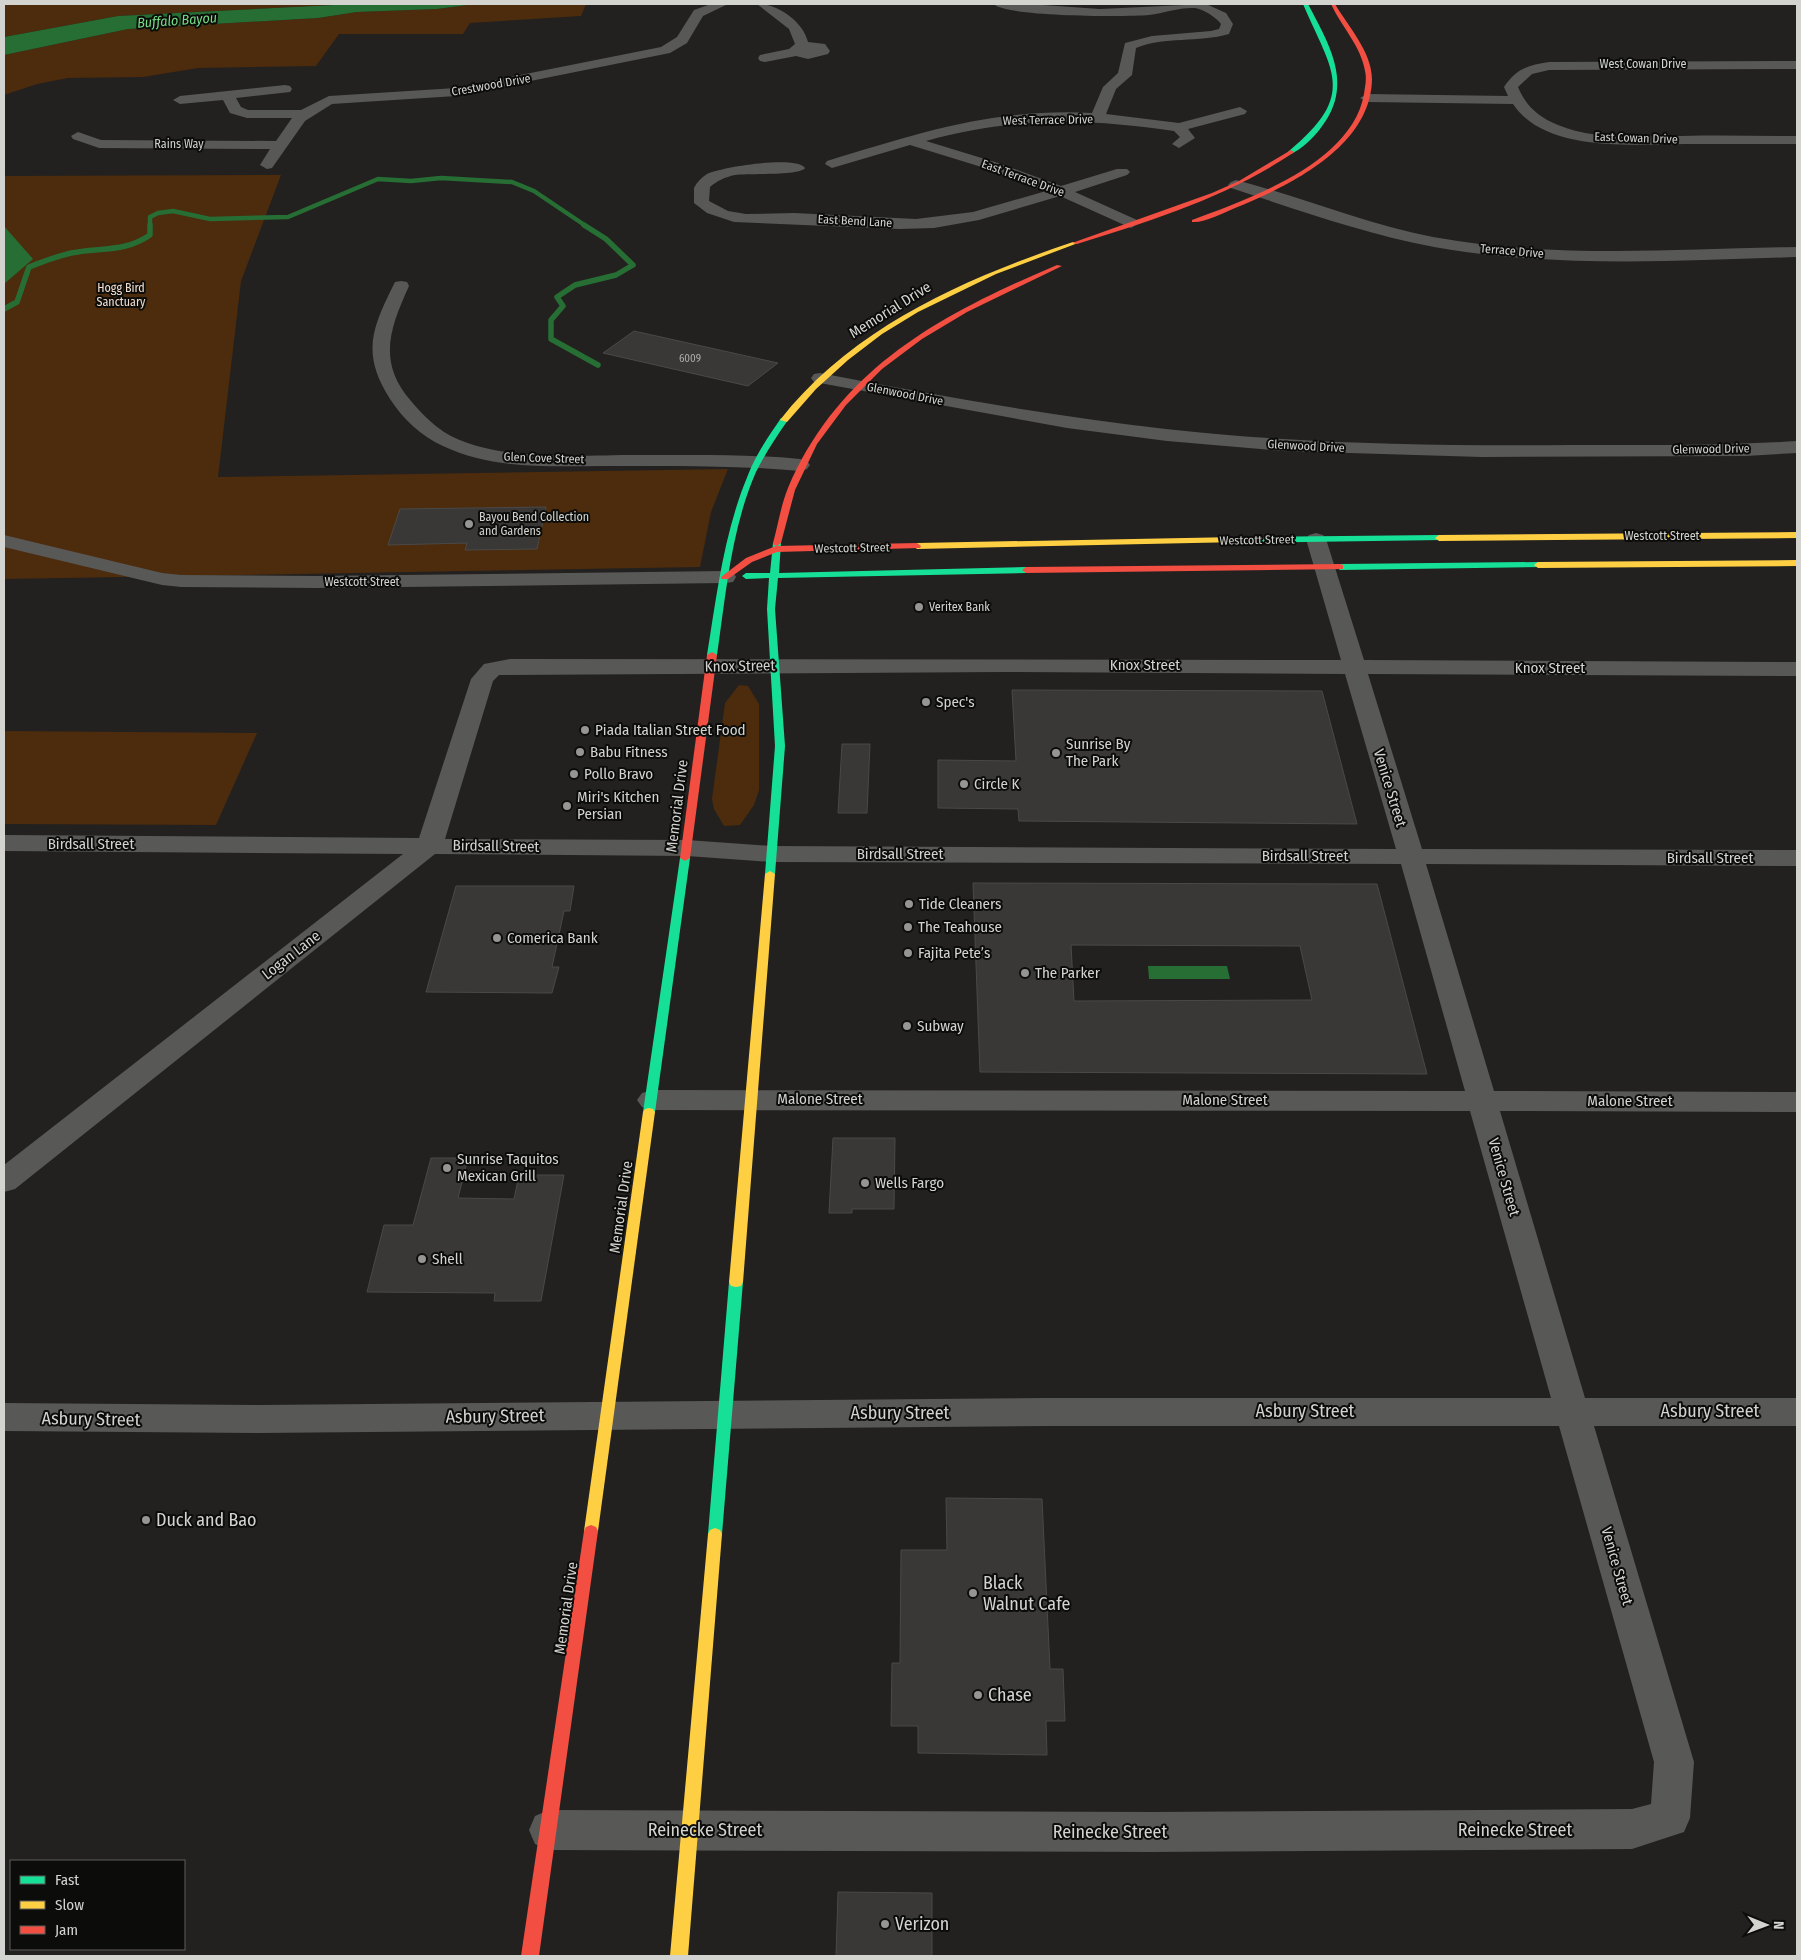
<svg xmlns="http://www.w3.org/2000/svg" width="1801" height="1960" viewBox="0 0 1801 1960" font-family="'Fira Sans Condensed',sans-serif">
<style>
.green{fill:#4d2b0d}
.water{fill:#266e34}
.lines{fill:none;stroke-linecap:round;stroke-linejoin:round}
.stream-far1{stroke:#266e34;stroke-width:4.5}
.stream{stroke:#266e34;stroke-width:5.5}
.building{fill:#393836;stroke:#4a4947;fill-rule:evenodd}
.street{fill:#585857;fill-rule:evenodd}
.fast{fill:#16e098;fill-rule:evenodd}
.slow{fill:#ffcf43;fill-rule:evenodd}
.jam{fill:#f24e42;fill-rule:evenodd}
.poi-dot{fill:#959592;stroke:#0c0c0a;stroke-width:2}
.labels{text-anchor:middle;stroke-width:4;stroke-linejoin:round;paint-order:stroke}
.far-number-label{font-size:11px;fill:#acacaa}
.far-street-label{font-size:12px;fill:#d3d3d0;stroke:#0c0c0a}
.far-park-label{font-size:12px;fill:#f4decf;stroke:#0c0c0a}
.far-poi-label{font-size:12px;fill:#d3d3d0;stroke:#0c0c0a;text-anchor:start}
.far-water-label{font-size:14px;font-style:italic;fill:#77dd86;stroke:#0c0c0a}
.street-label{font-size:15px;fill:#d3d3d0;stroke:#0c0c0a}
.poi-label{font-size:15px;fill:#d3d3d0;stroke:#0c0c0a;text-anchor:start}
.near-street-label{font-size:18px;fill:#d3d3d0;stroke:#0c0c0a}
.near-poi-label{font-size:18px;fill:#d3d3d0;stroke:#0c0c0a;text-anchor:start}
</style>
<rect width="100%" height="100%" fill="#22211f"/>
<g class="green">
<polygon points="4,4 355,4 118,16 4,37"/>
<polygon points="475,4 586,4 581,16 470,23 463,34 339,34 316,66 198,68 143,77 68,78 37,84 4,95 4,55 128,29 318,18 357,12 437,9"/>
<polygon points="281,175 241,281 218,477 728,469 711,512 700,567 4,579 4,176"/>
<polygon points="739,685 748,686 759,704 759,790 754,805 740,825 724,826 714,809 712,799 725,703"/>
<polygon points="4,731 257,733 216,825 4,824"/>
</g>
<g class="water">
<polygon points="355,4 475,4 437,9 357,12 318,18 128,29 4,55 4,37 118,16"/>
<polygon points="4,226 33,259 4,284"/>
<polygon points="1148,966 1227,966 1230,979 1149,979"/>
</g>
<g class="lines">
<polyline class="stream-far1" points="150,226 150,217 158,213 173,211 210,219 288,217 378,179 411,181 441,178 512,182 534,191 586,226"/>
<g class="stream">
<polyline points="584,225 606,239 633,265 616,275 575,285 557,297 563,306 551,320 551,339 598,365"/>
<path d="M4,309L17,302L29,267C45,261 61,254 78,252C105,248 127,251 150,235V225"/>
</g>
</g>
<g class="building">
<polygon points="634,331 778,363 748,386 603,353"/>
<polygon points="546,507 537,549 465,550 467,543 388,545 400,509"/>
<polygon points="1012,690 1322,691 1357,824 1019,821 1018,809 938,808 938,760 1016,761"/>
<polygon points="842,744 870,744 867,813 838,813"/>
<path d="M973,883L1377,884L1427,1074L980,1072ZM1071,945L1300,946L1312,1000L1074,1001Z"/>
<polygon points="456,886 574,886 570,911 564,911 552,967 559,967 552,993 426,992"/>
<polygon points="833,1138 895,1138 894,1209 852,1209 852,1213 829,1213"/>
<polygon points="431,1158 468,1158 458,1198 514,1199 519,1175 564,1175 541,1301 494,1301 495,1293 367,1292 384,1225 413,1225"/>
<polygon points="946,1498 1042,1499 1050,1669 1063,1669 1065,1721 1046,1721 1047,1755 918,1753 918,1726 891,1726 892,1663 900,1663 901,1550 947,1550"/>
<polygon points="838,1892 932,1893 932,1956 836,1956"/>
</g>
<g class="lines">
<g class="street">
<polygon points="711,4 728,4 703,16 687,43 670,53 456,96 332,104 305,121 272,168 267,169 260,165 270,149 99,148 73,139 71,136 78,132 101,140 276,141 292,118 247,118 230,113 223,100 180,104 173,100 180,96 285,85 290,86 292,89 290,92 236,98 241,107 248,110 301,110 329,96 456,88 661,47 677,37 694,10"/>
<path d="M757,4C777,3 803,21 808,42L825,44L830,51L828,54L808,59L796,56L765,62L760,61L758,58L760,55L789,49L795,44L789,29Z"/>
<path d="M994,4H1028L1100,9L1206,4L1226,13L1233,24L1229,34C1198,43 1165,36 1136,48L1132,75L1116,89L1106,114L1179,123L1240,107L1247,111L1245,114L1188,129L1195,138L1179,148L1172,144L1180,137L1174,131C1088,118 1011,117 926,141L998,163L1061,186L1117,169H1127L1130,172L1127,175L1075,192L1137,220L1139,223L1131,228L1060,196L979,220L934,228L899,229L734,222L707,213L694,203V188C697,182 701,178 707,174C721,167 796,155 805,168C800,176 748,173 735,175C725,177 717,181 710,187L709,201L728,211L746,214L794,213L916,219L973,212L1046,191L988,169L910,145L832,168L825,164L827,161C920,133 993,108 1092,113L1103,87L1118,73L1125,43L1152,36L1211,31L1219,29L1221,24C1216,17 1203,9 1195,8C1181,7 1164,13 1149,15C1127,17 1005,17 994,4Z"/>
<path d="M1797,61V69L1549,70L1532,74L1518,87C1526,106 1538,117 1558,125C1596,141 1642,136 1682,136C1721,135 1759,136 1797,136V144C1761,144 1725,144 1689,144C1637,144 1546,154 1513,104L1367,102L1360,98L1367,94L1508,96L1504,87C1516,69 1528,65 1549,62Z"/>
<path d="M1236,180C1302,197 1365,224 1433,237C1553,259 1676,249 1797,247V257C1677,261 1553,268 1434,247C1365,234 1298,210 1231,188L1228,185L1231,182Z"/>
<path d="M401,281L407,282L409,286C390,328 377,362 411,401C421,413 432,424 444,432C495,464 587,454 645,455C697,455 748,454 800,459L807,461L810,465L807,469L800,471C735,465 669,466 603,466C550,466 493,470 443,446C421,436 403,419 390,399C362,355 371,330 393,286L395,282Z"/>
<path d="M820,373C935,395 1050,416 1166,429C1300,444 1435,446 1570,445C1646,445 1721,446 1797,441V453L1746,456L1482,457L1283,451L1167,441L1067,428L814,382L811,378L814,374Z"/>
<path d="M1316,533L1323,535L1326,539L1364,660L1797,662V676L1368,674L1422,849L1797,850V866L1426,864L1494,1091L1797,1092V1112L1500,1111L1585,1398H1797V1426H1594L1694,1762L1690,1818L1684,1832L1632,1849L1151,1852L549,1850L535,1844L529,1830L535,1816L549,1810L1151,1812L1632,1809L1651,1804L1654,1762L1559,1426H1046L258,1433L4,1431V1403L258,1405L1046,1398H1551L1470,1111L652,1110L642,1107L637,1100L642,1093L652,1090L1465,1091L1401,864L772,862L687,856L435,854L15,1189L4,1192V1165L403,854L4,851V835L419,838L471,679L484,664L510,659L1341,660L1306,539L1309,535ZM1003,672L1345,674L1396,849L772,846L687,840L445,839L493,681L499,675Z"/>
<polygon points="4,535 162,573 181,575 316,576 725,571 733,572 736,577 733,582 725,583 316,588 181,587 162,585 4,547"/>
</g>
<g class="fast">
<path d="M1303,4H1308C1330,46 1355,86 1320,129C1313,138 1302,149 1291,154L1288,152L1289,151C1358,94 1332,72 1303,4Z"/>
<path d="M781,418L788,420C776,437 765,454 756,472C731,529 726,594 717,655L712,658L709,657L707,655C717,594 724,532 748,475C756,454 769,436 781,418Z"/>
<polygon points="1439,535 1443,538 1442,540 1237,543 1233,540 1237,537"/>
<polygon points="777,540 781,543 779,573 1026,567 1030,570 1026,573 778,578 775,609 785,746 775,874 770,877 765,874 775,746 767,609 769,578 746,579 742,576 746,573 770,573 773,543"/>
<polygon points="1538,562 1542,565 1541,567 1340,570 1336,567 1340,564"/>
<polygon points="685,855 690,858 655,1112 653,1115 645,1115 643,1112 680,858"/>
<polygon points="736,1277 741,1278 743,1282 722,1534 720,1538 715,1540 710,1538 708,1534 729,1282 731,1278"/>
</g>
<g class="slow">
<path d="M1073,242L1078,243L996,274L918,312L882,334L848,360L816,389L787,422L780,420C853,327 964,279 1073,242Z"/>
<polygon points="1797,532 1797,538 1439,541 1435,538 1439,535"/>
<polygon points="1237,537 1241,540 1240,542 917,549 913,546 917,543"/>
<polygon points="1797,560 1797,566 1538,568 1534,565 1538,562"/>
<polygon points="770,871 775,874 743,1282 741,1286 736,1287 731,1286 729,1282 765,874"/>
<polygon points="649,1108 653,1109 655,1112 598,1531 596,1535 591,1537 586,1535 584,1531 643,1112 645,1109"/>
<polygon points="715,1528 720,1530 722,1534 688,1956 670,1956 708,1534 710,1530"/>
</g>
<g class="jam">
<path d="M1331,4H1335C1348,26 1372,52 1372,79C1371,147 1289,186 1235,208C1223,213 1205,223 1192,222V220C1249,199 1352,163 1364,94C1365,86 1367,79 1365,71C1361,46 1341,26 1331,4Z"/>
<path d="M1291,150L1294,152L1293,153C1227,197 1153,220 1077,244L1072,243L1212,193L1239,181Z"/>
<path d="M1057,265L1062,266L967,312L922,339L882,369L846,405L817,444L795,490L781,543L777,546L774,545L773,543C778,525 781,505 788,488C840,367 942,314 1057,265Z"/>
<polygon points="917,543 921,546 920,548 777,552 752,562 728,579 722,579 721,577 746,558 776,546"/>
<polygon points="1340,564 1343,565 1343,569 1026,573 1022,570 1026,567"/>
<polygon points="712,652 717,655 690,858 685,861 680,858 707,655"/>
<polygon points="591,1525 596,1527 598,1531 539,1956 521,1956 584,1531 586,1527"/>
</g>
</g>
<g class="poi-dot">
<circle cx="469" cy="524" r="5"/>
<circle cx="919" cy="607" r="5"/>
<circle cx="926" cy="702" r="5"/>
<circle cx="585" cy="730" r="5"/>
<circle cx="580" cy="752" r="5"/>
<circle cx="1056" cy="753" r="5"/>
<circle cx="574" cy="774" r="5"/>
<circle cx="964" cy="784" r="5"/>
<circle cx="567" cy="806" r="5"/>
<circle cx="909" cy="904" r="5"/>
<circle cx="908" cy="927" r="5"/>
<circle cx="497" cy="938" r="5"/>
<circle cx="908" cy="953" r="5"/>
<circle cx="1025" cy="973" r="5"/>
<circle cx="907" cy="1026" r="5"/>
<circle cx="447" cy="1168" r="5"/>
<circle cx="865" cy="1183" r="5"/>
<circle cx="422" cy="1259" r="5"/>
<circle cx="146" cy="1520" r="5"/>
<circle cx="973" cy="1593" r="5"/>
<circle cx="978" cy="1695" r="5"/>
<circle cx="885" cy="1924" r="5"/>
</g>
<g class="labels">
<g class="far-number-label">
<text x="690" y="362">6009</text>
</g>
<g class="far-street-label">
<text x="1643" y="68">West Cowan Drive</text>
<text transform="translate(491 85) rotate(-10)" y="4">Crestwood Drive</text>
<text transform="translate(1048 120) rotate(-1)" y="4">West Terrace Drive</text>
<text transform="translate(1636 138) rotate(2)" y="4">East Cowan Drive</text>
<text x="179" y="148">Rains Way</text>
<text transform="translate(1023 178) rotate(20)" y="4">East Terrace Drive</text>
<text transform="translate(855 221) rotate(3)" y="4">East Bend Lane</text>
<text transform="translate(1512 251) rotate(5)" y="4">Terrace Drive</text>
<text transform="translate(905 394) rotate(11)" y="4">Glenwood Drive</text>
<text transform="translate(1306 446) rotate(3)" y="4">Glenwood Drive</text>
<text transform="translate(1711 449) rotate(-1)" y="4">Glenwood Drive</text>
<text transform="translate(544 458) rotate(2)" y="4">Glen Cove Street</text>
<text x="1662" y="540">Westcott Street</text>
<text transform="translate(1257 540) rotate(-1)" y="4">Westcott Street</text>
<text transform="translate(852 548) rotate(-1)" y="4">Westcott Street</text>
<text x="362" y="586">Westcott Street</text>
</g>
<g class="far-park-label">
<text x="121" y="292">Hogg Bird<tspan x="121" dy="14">Sanctuary</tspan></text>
</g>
<g class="far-poi-label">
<text x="479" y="521">Bayou Bend Collection<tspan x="479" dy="14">and Gardens</tspan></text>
<text x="929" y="611">Veritex Bank</text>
</g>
<g class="far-water-label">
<text transform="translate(177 20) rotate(-4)" y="5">Buffalo Bayou</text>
</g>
<g class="street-label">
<text transform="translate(890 310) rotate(-32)" y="5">Memorial Drive</text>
<text x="1145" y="670">Knox Street</text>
<text transform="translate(740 666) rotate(-1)" y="5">Knox Street</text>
<text x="1550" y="673">Knox Street</text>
<text transform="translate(1390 788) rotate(73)" y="5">Venice Street</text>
<text transform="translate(677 806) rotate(-83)" y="5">Memorial Drive</text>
<text x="91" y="849">Birdsall Street</text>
<text transform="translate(496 846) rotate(1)" y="5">Birdsall Street</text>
<text x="900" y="859">Birdsall Street</text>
<text x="1305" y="861">Birdsall Street</text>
<text x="1710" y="863">Birdsall Street</text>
<text transform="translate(291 955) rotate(-38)" y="5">Logan Lane</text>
<text x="820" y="1104">Malone Street</text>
<text x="1225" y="1105">Malone Street</text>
<text x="1630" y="1106">Malone Street</text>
<text transform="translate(1504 1177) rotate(74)" y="5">Venice Street</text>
<text transform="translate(621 1207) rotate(-82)" y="5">Memorial Drive</text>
<text transform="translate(1617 1566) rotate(74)" y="5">Venice Street</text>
<text transform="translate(566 1608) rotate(-82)" y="5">Memorial Drive</text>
</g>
<g class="poi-label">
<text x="936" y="707">Spec's</text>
<text x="595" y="735">Piada Italian Street Food</text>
<text x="1066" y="749">Sunrise By<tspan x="1066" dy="17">The Park</tspan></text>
<text x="590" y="757">Babu Fitness</text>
<text x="584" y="779">Pollo Bravo</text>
<text x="974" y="789">Circle K</text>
<text x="577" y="802">Miri's Kitchen<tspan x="577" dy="17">Persian</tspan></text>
<text x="919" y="909">Tide Cleaners</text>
<text x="918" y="932">The Teahouse</text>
<text x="507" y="943">Comerica Bank</text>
<text x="918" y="958">Fajita Pete’s</text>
<text x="1035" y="978">The Parker</text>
<text x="917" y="1031">Subway</text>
<text x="457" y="1164">Sunrise Taquitos<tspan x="457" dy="17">Mexican Grill</tspan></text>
<text x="875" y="1188">Wells Fargo</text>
<text x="432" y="1264">Shell</text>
</g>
<g class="near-street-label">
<text x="1305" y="1417">Asbury Street</text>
<text x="1710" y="1417">Asbury Street</text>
<text x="900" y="1419">Asbury Street</text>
<text transform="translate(495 1416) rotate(-1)" y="6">Asbury Street</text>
<text transform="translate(91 1419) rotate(1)" y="6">Asbury Street</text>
<text x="705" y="1836">Reinecke Street</text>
<text x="1515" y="1836">Reinecke Street</text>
<text x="1110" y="1838">Reinecke Street</text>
</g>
<g class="near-poi-label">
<text x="156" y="1526">Duck and Bao</text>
<text x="983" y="1589">Black<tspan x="983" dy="21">Walnut Cafe</tspan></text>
<text x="988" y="1701">Chase</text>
<text x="895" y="1930">Verizon</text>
</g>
</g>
<rect width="1801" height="1960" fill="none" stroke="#d3d3d0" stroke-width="10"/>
<rect x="10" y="1860" width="175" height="90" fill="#0c0c0a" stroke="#5c5c59"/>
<rect x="20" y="1876" width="25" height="8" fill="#16e098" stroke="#5c5c59"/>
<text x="55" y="1885" font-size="15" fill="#d3d3d0">Fast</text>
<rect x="20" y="1901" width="25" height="8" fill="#ffcf43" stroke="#5c5c59"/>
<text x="55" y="1910" font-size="15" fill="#d3d3d0">Slow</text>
<rect x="20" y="1926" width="25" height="8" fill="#f24e42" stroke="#5c5c59"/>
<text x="55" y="1935" font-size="15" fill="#d3d3d0">Jam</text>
<g transform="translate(1766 1925) rotate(91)" stroke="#0c0c0a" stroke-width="4" paint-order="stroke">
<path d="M0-4L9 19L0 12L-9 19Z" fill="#d3d3d0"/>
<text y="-8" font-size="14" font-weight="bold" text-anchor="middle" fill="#d3d3d0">N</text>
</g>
</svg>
